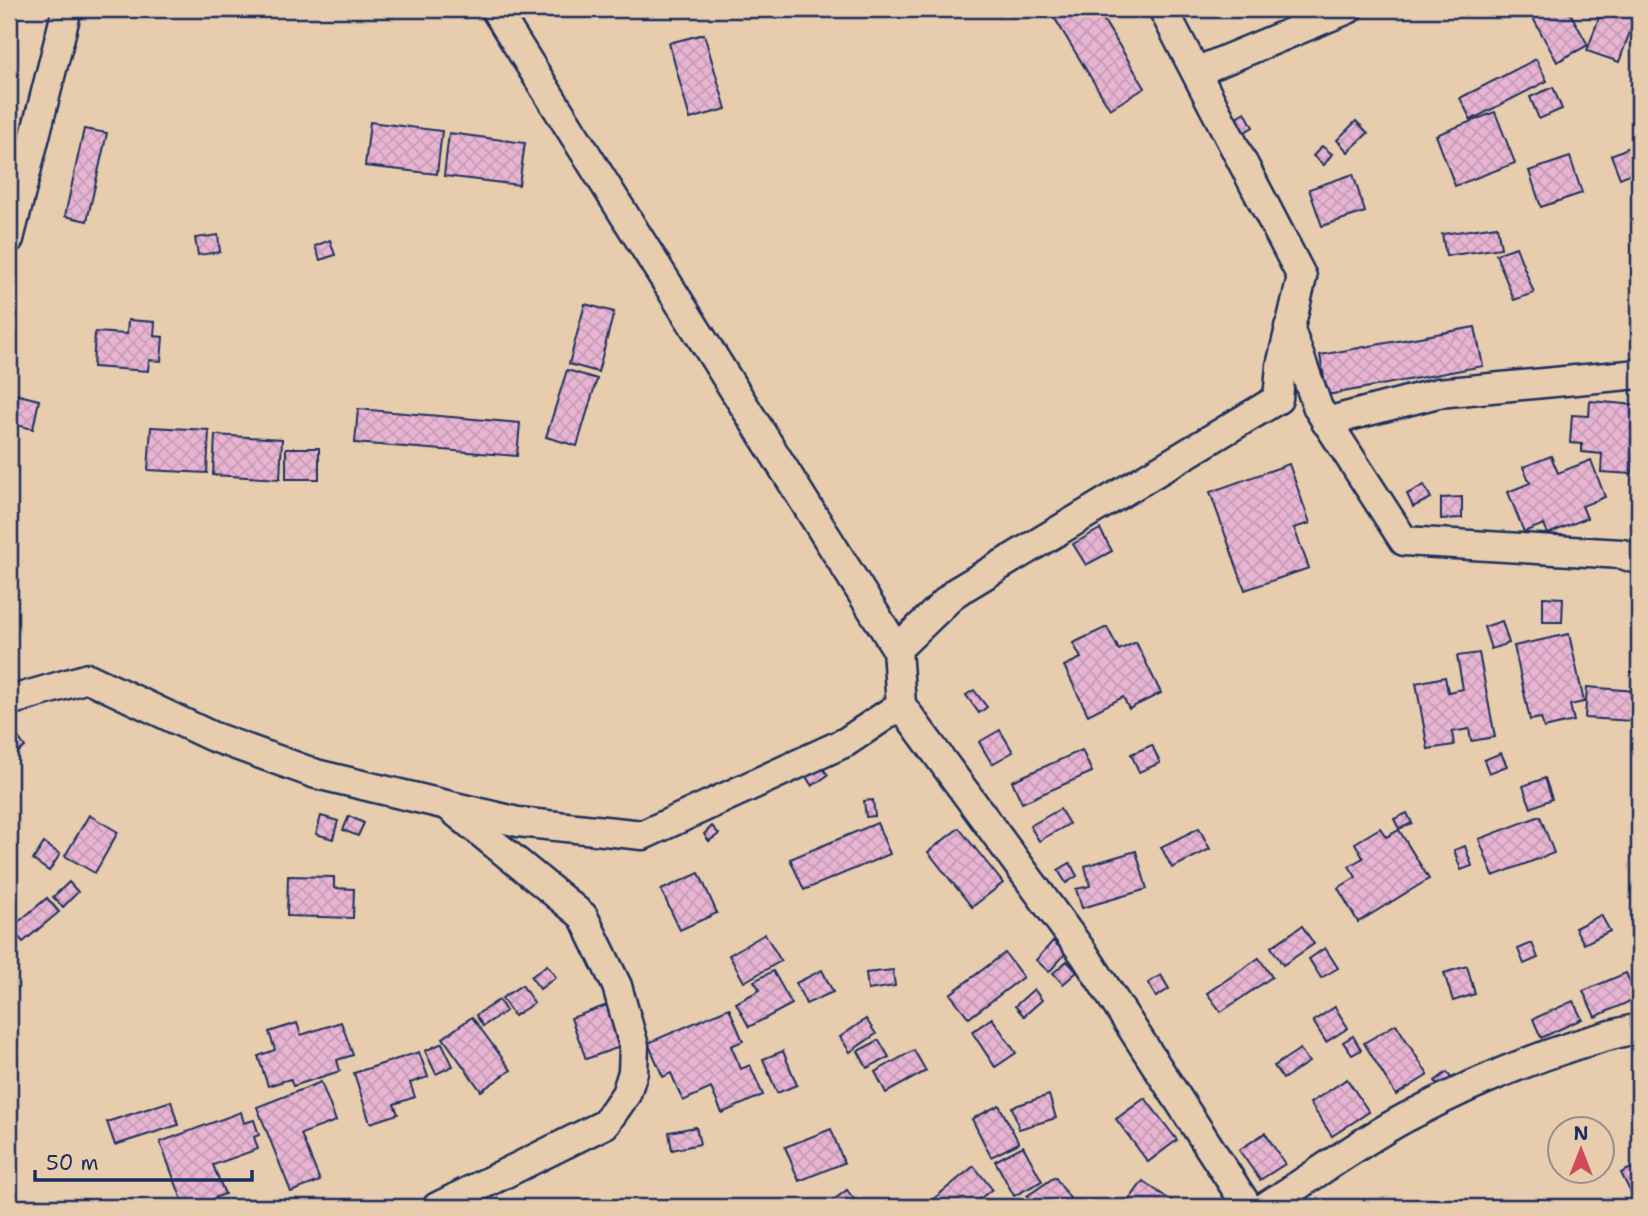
<svg xmlns="http://www.w3.org/2000/svg" width="1648" height="1216" viewBox="0 0 1648 1216" font-family="'Shantell Sans',sans-serif">
<style>
.building{fill:url(#building-cross-hatch);stroke:#1b2f5e;stroke-width:2}
.lines{fill:none;stroke-linecap:round;stroke-linejoin:round}
.minor-casing{stroke:#1b2f5e;stroke-width:33}
.minor{stroke:#e7cdae;stroke-width:28}
</style>
<defs>
<pattern id="building-cross-hatch" width="8" height="8" patternUnits="userSpaceOnUse" patternTransform="scale(1.75)"><rect width="8" height="8" fill="#e7b4d1"/><path d="M0 0l8 8M0 8l8-8" fill="none" stroke="#c69bb6"/></pattern>
</defs>
<rect width="100%" height="100%" fill="#e7cdae"/>
<filter id="ink" filterUnits="userSpaceOnUse"><feTurbulence type="fractalNoise" baseFrequency=".0143" numOctaves="2"/><feDisplacementMap in="SourceGraphic" scale="14" xChannelSelector="R" yChannelSelector="G"/><feConvolveMatrix kernelMatrix="1 2 1 2 8 2 1 2 1" color-interpolation-filters="sRGB"/></filter>
<g filter="url(#ink)">
<g class="building">
<polygon points="1049,9 1097,9 1145,88 1110,109"/>
<polygon points="1267,9 1285,9 1285,15 1266,13"/>
<polygon points="1528,9 1568,9 1588,45 1557,62"/>
<polygon points="1602,9 1638,9 1619,62 1587,51"/>
<polygon points="704,34 726,109 690,119 669,43"/>
<polygon points="1536,59 1547,81 1471,120 1460,98"/>
<polygon points="1553,87 1562,109 1539,119 1530,97"/>
<polygon points="1245,112 1253,127 1234,138 1226,123"/>
<polygon points="1495,112 1515,163 1455,186 1436,135"/>
<polygon points="1356,121 1368,133 1348,152 1337,140"/>
<polygon points="370,122 442,131 437,174 365,166"/>
<polygon points="84,129 107,133 87,221 65,216"/>
<polygon points="449,133 525,143 519,185 444,176"/>
<polygon points="1639,143 1639,170 1620,178 1611,155"/>
<polygon points="1322,146 1332,154 1324,165 1313,156"/>
<polygon points="1570,157 1582,193 1541,207 1529,171"/>
<polygon points="1353,174 1365,212 1322,226 1309,189"/>
<polygon points="1497,226 1501,248 1446,256 1442,234"/>
<polygon points="218,235 220,252 198,255 195,238"/>
<polygon points="330,240 335,255 320,260 315,246"/>
<polygon points="1516,247 1534,293 1514,300 1496,254"/>
<polygon points="585,304 614,312 598,372 569,364"/>
<polygon points="128,320 155,322 154,336 163,337 161,361 149,360 148,371 93,367 95,332 127,334"/>
<polygon points="1475,327 1483,366 1327,395 1320,355"/>
<polygon points="567,370 597,379 577,446 546,437"/>
<polygon points="11,393 39,400 33,429 9,423"/>
<polygon points="1590,401 1637,405 1632,474 1601,472 1602,454 1582,452 1582,444 1570,443 1572,415 1589,416"/>
<polygon points="358,409 520,423 517,456 355,443"/>
<polygon points="151,427 209,430 207,473 148,470"/>
<polygon points="215,435 282,439 280,479 213,475"/>
<rect x="286" y="448" width="33" height="31"/>
<polygon points="1551,456 1558,473 1591,460 1605,497 1582,506 1587,518 1548,534 1544,524 1524,532 1508,492 1530,483 1523,467"/>
<polygon points="1289,464 1310,523 1294,528 1309,568 1245,590 1210,492"/>
<polygon points="1639,484 1639,514 1631,511"/>
<polygon points="1424,485 1431,498 1413,507 1407,494"/>
<polygon points="1462,497 1462,518 1441,519 1441,498"/>
<polygon points="1100,529 1112,551 1086,565 1073,544"/>
<polygon points="1543,597 1563,598 1562,622 1543,622"/>
<polygon points="1502,621 1509,643 1491,649 1484,627"/>
<polygon points="1107,627 1119,650 1136,642 1161,693 1129,709 1123,697 1088,715 1064,666 1081,658 1073,643"/>
<polygon points="1569,634 1584,702 1570,705 1574,721 1544,728 1541,718 1530,720 1514,646"/>
<polygon points="1479,653 1495,737 1471,741 1469,729 1452,732 1454,745 1428,749 1416,683 1445,677 1448,692 1463,689 1457,656"/>
<polygon points="1587,687 1635,691 1633,721 1585,718"/>
<polygon points="974,690 987,707 979,713 966,695"/>
<polygon points="9,724 25,747 9,759"/>
<polygon points="1000,730 1013,752 992,764 979,742"/>
<polygon points="1152,745 1160,763 1139,772 1131,754"/>
<polygon points="1082,750 1092,772 1022,803 1012,781"/>
<polygon points="1501,753 1507,766 1489,773 1484,760"/>
<polygon points="818,762 828,775 812,786 803,772"/>
<polygon points="1545,778 1552,799 1531,808 1523,786"/>
<polygon points="873,800 875,816 866,817 864,801"/>
<polygon points="1060,809 1069,824 1039,841 1030,826"/>
<polygon points="1407,813 1412,823 1399,829 1394,819"/>
<polygon points="89,815 118,832 95,873 65,856"/>
<polygon points="321,816 338,821 333,839 316,834"/>
<polygon points="349,816 364,823 358,836 343,830"/>
<polygon points="1540,816 1554,853 1493,876 1479,839"/>
<polygon points="877,823 890,854 804,890 790,859"/>
<polygon points="712,826 719,834 709,841 704,834"/>
<polygon points="959,828 1003,883 972,907 928,852"/>
<polygon points="1199,828 1210,849 1172,868 1161,847"/>
<polygon points="1380,828 1386,837 1399,830 1429,879 1358,922 1338,888 1356,877 1349,866 1363,858 1355,843"/>
<polygon points="44,843 60,854 49,871 33,860"/>
<polygon points="1465,846 1472,866 1461,870 1454,850"/>
<polygon points="1136,851 1147,889 1082,908 1076,889 1090,886 1085,866"/>
<polygon points="1070,863 1077,876 1066,883 1058,870"/>
<polygon points="699,873 717,913 680,930 661,890"/>
<polygon points="288,876 334,877 334,888 354,889 353,918 287,916"/>
<polygon points="69,882 78,892 63,907 53,897"/>
<polygon points="47,898 59,912 23,942 11,928"/>
<polygon points="1601,915 1610,931 1584,944 1575,928"/>
<polygon points="1302,926 1314,944 1283,965 1271,947"/>
<polygon points="765,934 781,961 744,982 729,955"/>
<polygon points="1053,941 1066,953 1049,972 1036,960"/>
<polygon points="1532,943 1538,958 1524,964 1518,949"/>
<polygon points="1325,948 1338,968 1321,978 1309,959"/>
<polygon points="1005,953 1023,977 969,1018 950,994"/>
<polygon points="1259,958 1272,977 1221,1012 1207,993"/>
<polygon points="1067,961 1077,972 1063,984 1053,973"/>
<polygon points="547,965 556,977 540,989 531,977"/>
<polygon points="1467,966 1475,994 1453,1001 1444,973"/>
<polygon points="822,970 833,992 806,1004 796,983"/>
<polygon points="893,970 895,986 868,990 866,973"/>
<polygon points="773,971 792,1004 749,1027 736,1003 760,990 754,981"/>
<polygon points="1626,973 1637,998 1595,1017 1583,991"/>
<polygon points="1161,975 1169,989 1156,997 1148,983"/>
<polygon points="522,985 534,1003 514,1016 502,998"/>
<polygon points="1034,989 1042,1000 1024,1016 1015,1006"/>
<polygon points="499,1000 506,1011 483,1026 476,1015"/>
<polygon points="1573,1001 1582,1019 1541,1038 1533,1019"/>
<polygon points="607,1005 623,1046 586,1059 571,1018"/>
<polygon points="1335,1007 1348,1028 1326,1042 1313,1021"/>
<polygon points="729,1008 743,1041 731,1046 741,1069 750,1065 763,1095 722,1113 711,1088 683,1101 671,1073 663,1077 648,1043"/>
<polygon points="472,1017 511,1070 481,1091 443,1038"/>
<polygon points="992,1018 1016,1053 995,1067 972,1032"/>
<polygon points="866,1019 876,1034 850,1052 840,1037"/>
<polygon points="341,1022 353,1055 337,1060 340,1071 293,1086 290,1079 268,1086 258,1056 275,1050 269,1032 297,1023 301,1035"/>
<polygon points="1396,1024 1428,1075 1396,1095 1364,1043"/>
<polygon points="1353,1036 1361,1050 1352,1055 1343,1042"/>
<polygon points="879,1040 889,1057 867,1068 858,1051"/>
<polygon points="442,1043 453,1066 436,1074 425,1051"/>
<polygon points="1300,1049 1309,1062 1283,1079 1274,1066"/>
<polygon points="914,1050 926,1071 886,1093 875,1072"/>
<polygon points="783,1051 797,1085 777,1093 763,1059"/>
<polygon points="419,1052 428,1077 410,1083 415,1097 394,1104 398,1114 370,1123 354,1073"/>
<polygon points="1447,1072 1454,1083 1442,1091 1435,1081"/>
<polygon points="1347,1079 1369,1112 1332,1136 1310,1103"/>
<polygon points="321,1082 336,1121 301,1134 320,1181 291,1192 257,1107"/>
<polygon points="1049,1095 1056,1118 1019,1129 1012,1107"/>
<polygon points="1639,1097 1639,1115 1630,1103"/>
<polygon points="1145,1098 1177,1140 1148,1162 1116,1119"/>
<polygon points="171,1101 178,1125 115,1145 107,1122"/>
<polygon points="999,1105 1019,1143 991,1157 972,1119"/>
<polygon points="241,1112 244,1123 254,1120 259,1135 254,1137 258,1149 213,1165 225,1194 214,1198 217,1207 194,1207 193,1202 184,1205 160,1142"/>
<polygon points="696,1127 700,1144 672,1150 669,1132"/>
<polygon points="831,1129 844,1163 799,1181 785,1147"/>
<polygon points="1265,1133 1285,1164 1260,1180 1239,1150"/>
<polygon points="1023,1146 1042,1181 1014,1196 995,1161"/>
<polygon points="1639,1164 1639,1194 1633,1197 1621,1173"/>
<polygon points="974,1166 992,1189 970,1207 927,1207 926,1205"/>
<polygon points="1055,1177 1076,1207 1035,1207 1027,1196"/>
<polygon points="1143,1181 1180,1207 1124,1207"/>
<polygon points="847,1190 860,1207 824,1207"/>
</g>
<g class="lines">
<defs>
<g id="minor">
<polyline points="495,9 897,649"/>
<polyline points="1196,72 1348,9"/>
<polyline points="9,239 67,9"/>
<polyline points="1289,327 1318,408 1404,541 1622,554 1639,560"/>
<polyline points="1326,422 1438,393 1639,374"/>
<polyline points="9,701 88,678 211,736 316,774 518,822 643,835 846,742 901,705 897,649 956,592 1278,399 1281,366 1302,277 1163,9"/>
<polyline points="901,705 1084,954 1248,1207"/>
<polyline points="437,1207 605,1124 626,1094 633,1072 634,1046 617,986 583,916 453,810"/>
<path d="M1265,1207C1311,1178 1357,1144 1405,1118C1479,1079 1558,1046 1639,1028"/>
</g>
</defs>
<use href="#minor" class="minor-casing"/>
<use href="#minor" class="minor"/>
</g>
</g>
<rect width="1648" height="1216" fill="none" stroke="#e7cdae" stroke-width="35"/>
<rect x="18" y="18" width="1613" height="1181" fill="none" stroke="#1b2f5e" stroke-width="2.5" filter="url(#ink)"/>
<g transform="translate(1581 1150)"><circle r="33" fill="#e7cdae" stroke="#958e8e" stroke-width="2"/>
<path d="M0-5L12 26L0 18L-12 26Z" fill="#d1495b"/>
<text y="-10" font-size="19" font-weight="bold" text-anchor="middle" fill="#1b2f5e">N</text>
</g>
<path d="M35 1170v10h217v-10" fill="none" stroke="#1b2f5e" stroke-width="3.5"/>
<text x="46" y="1170" font-size="21" fill="#1b2f5e" stroke="#e7cdae" stroke-width="5" paint-order="stroke">50 m</text>
</svg>
